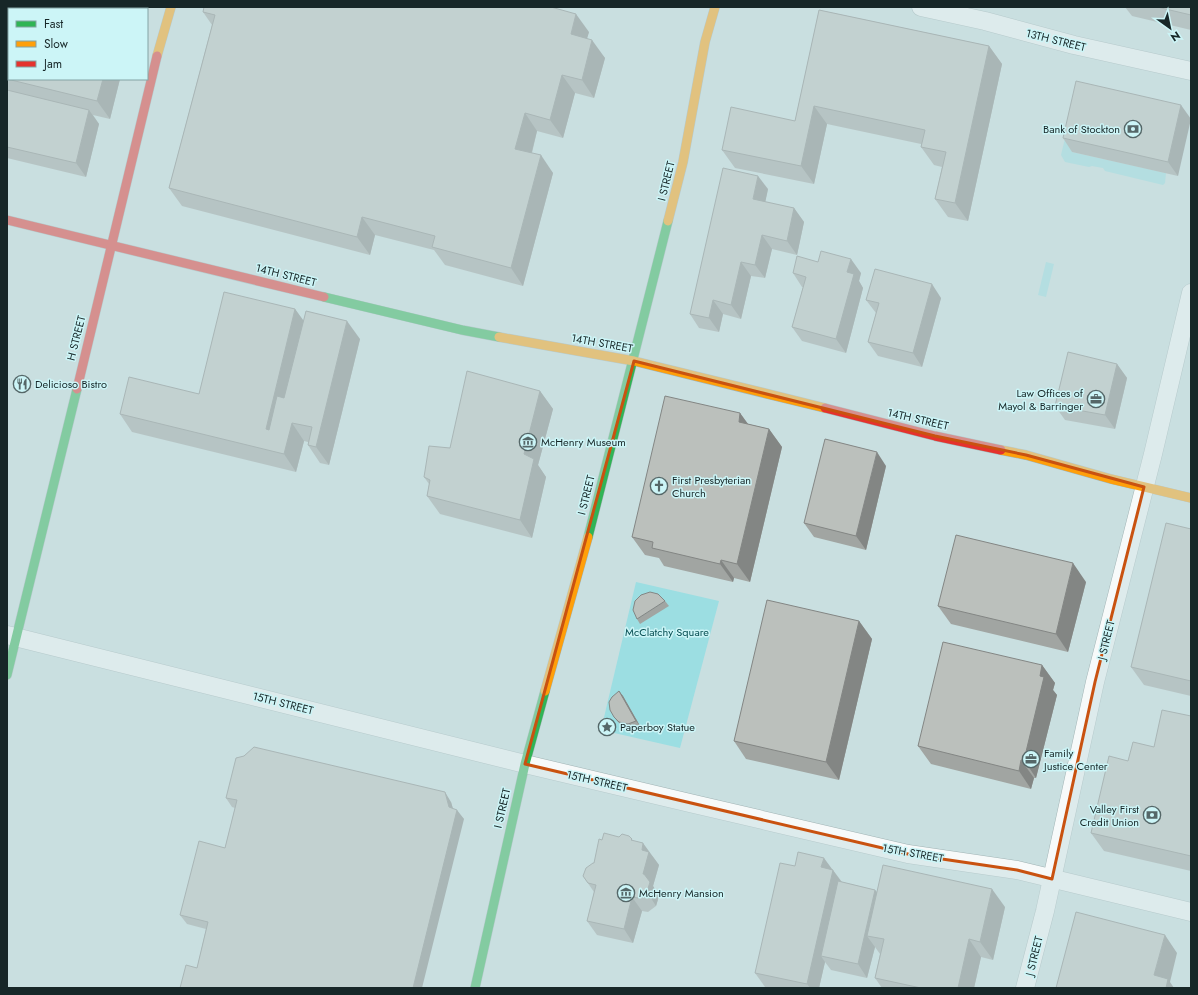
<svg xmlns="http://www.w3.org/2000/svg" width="1198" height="995" viewBox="0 0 1198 995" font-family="Jost,sans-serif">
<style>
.green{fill:#9cdee2}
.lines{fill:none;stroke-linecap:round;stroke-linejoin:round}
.street-casing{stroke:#a1b3b4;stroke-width:19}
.fast-casing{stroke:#a1b3b4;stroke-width:10}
.slow-casing{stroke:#a1b3b4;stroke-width:10}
.jam-casing{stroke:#a1b3b4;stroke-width:10}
.street{stroke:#f7fafa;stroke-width:18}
.fast{stroke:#30b455;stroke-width:9}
.slow{stroke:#ff9f0a;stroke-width:9}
.jam{stroke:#e5322d;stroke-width:9}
.wall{fill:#a1a5a2}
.shaded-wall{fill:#838684}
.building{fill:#bbc0bc;stroke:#838684}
.marked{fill:none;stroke:#c95210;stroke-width:3;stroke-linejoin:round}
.labels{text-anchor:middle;stroke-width:3;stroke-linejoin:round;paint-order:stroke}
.street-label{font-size:11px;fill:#172728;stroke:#ccf5f7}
.poi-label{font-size:11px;fill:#172728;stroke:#ccf5f7;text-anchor:start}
.park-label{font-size:11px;fill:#074f53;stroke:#ccf5f7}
</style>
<rect width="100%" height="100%" fill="#c9dfe0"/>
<g class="green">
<polygon points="1067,130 1072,152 1166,173 1165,183 1163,185 1105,171 1103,168 1092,166 1089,167 1065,162 1061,155"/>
<polygon points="1046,262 1054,264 1046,297 1038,295"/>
<polygon points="636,582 719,601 680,748 601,730"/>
</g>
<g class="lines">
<defs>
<g id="street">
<polyline points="921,7 985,21 1074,45 1191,71"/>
<polyline points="7,635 525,764 694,804 908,854 1017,870 1191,912"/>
<polyline points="1025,988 1045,911 1095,682 1153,454 1191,293"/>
</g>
<g id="fast">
<polyline points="324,297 462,330 499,337"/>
<polyline points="588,537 668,221"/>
<polyline points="7,675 77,389"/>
<polyline points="475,988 525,764 545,691"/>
</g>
<g id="slow">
<polyline points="157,56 171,7"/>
<polyline points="668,221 683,162 705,42 715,7"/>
<polyline points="499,337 634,361 825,408"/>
<polyline points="1001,450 1026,455 1111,479 1191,498"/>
<polyline points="545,691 588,537"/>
</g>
<g id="jam">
<polyline points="7,220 324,297"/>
<polyline points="77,389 157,56"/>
<polyline points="825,408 935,436 1001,450"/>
</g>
</defs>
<use href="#street" class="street-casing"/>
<use href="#fast" class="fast-casing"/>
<use href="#slow" class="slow-casing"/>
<use href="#jam" class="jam-casing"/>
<use href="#street" class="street"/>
<use href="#fast" class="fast"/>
<use href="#slow" class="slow"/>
<use href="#jam" class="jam"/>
</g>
<g class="wall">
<polygon points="70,7 134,7 134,9 78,9"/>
<polygon points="1125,7 1191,7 1191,30 1132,16"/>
<polygon points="819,10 989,46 1002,64 968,221 948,217 935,199 942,167 934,165 921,147 921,144 827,124 814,184 735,168 722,150 795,121"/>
<polygon points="203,12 589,32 587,38 605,58 594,98 575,93 563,138 537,131 532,153 553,173 523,286 445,265 434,250 375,235 370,255 182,206 169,188 212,25"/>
<polygon points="7,33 120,79 110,119 93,115 99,124 86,177 7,158"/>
<polygon points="1181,105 1178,176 1072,152 1063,138"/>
<polygon points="768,189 765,202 794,208 804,222 797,255 772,249 765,278 751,276 741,319 723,314 719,332 699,328 690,314"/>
<polygon points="793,273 861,273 859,281 863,288 846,353 802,341 792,327 803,287 802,287"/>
<polygon points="941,298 922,367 878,356 868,342 876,313 866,300"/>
<polygon points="295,309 303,320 360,339 329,465 320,463 308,445 308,442 304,441 296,472 132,432 120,414 199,394"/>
<polygon points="1117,364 1127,378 1115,429 1065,420 1055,406"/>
<polygon points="540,391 553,409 538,465 546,477 532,538 440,514 427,496 429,484 424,477 450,448"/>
<polygon points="740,413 748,424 769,429 782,447 750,582 734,578 733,582 664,566 659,558 645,555 632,537"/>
<polygon points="886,466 866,550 814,537 804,523"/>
<polygon points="1191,529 1191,696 1144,685 1131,667"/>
<polygon points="1086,582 1068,652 951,624 938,606"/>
<polygon points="665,601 669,606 640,624 637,619"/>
<polygon points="859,621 872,639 839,780 746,759 734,741"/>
<polygon points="1042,665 1055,683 1053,690 1057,695 1036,778 1034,778 1031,789 931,764 918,746"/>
<polygon points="619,691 623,696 640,726 631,728 623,727 617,721 614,717"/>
<polygon points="1191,716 1191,871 1104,851 1091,833 1128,761 1154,747"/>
<polygon points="226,798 451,802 453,809 464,819 197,968 206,929 187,924 180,915 225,848 235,808 232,807"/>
<polygon points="619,837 633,840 653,857 659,865 653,886 659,896 656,906 648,912 642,911 633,943 597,935 587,921 594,892 583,876 594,863 602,840"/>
<polygon points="795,866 833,870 842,882 875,890 877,892 1005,907 993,960 981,957 974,988 882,988 875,978 880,954 875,947 867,978 831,970 825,962 819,988 771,988 765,987 755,973"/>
</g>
<g class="shaded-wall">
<polygon points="120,7 134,7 134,9 121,9"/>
<polygon points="576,14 589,32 583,52 571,34"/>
<polygon points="592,40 605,58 594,98 582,80"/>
<polygon points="989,46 1002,64 968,221 955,203"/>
<polygon points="562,75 575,93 563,138 550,120"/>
<polygon points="103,79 120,79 110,119 97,101"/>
<polygon points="1181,105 1191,119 1178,176 1168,162"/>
<polygon points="814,106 827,124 814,184 801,166"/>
<polygon points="89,110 99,124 86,177 76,163"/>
<polygon points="525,113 537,131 528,167 515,149"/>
<polygon points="541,155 553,173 523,286 511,268"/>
<polygon points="758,176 768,189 763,213 753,199"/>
<polygon points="794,208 804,222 797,255 787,241"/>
<polygon points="362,217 375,235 370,255 357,237"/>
<polygon points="762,235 772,249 765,278 755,265"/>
<polygon points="851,259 861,273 859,281 863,288 846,353 836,339 847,272"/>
<polygon points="741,262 751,276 741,319 731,305"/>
<polygon points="932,284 941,298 922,367 913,353"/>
<polygon points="713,300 723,314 719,332 709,318"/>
<polygon points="295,309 308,327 279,447 266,429"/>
<polygon points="347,321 360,339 329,465 316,447"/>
<polygon points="1117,364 1127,378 1115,429 1105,415"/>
<polygon points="540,391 553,409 538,465 546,477 532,538 520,520 524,454"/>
<polygon points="740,413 753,431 739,422"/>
<polygon points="292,423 304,441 296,472 284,454"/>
<polygon points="769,429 782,447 750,582 737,564"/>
<polygon points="877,452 886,466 866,550 856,536"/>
<polygon points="721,560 734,578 733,582 720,564"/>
<polygon points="1073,563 1086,582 1068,652 1056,634"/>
<polygon points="859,621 872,639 839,780 826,762"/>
<polygon points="1042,665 1055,683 1053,690 1057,695 1036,778 1024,760"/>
<polygon points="619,691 623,696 640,726 636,721"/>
<polygon points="1021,760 1034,778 1031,789 1019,771"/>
<polygon points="445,792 451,802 455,816 457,810 464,819 422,988 413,988 449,807"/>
<polygon points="643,843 659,865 653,886 659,896 656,906 647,892 643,874 642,850"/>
<polygon points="824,858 843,884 821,956 825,962 819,988 810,988 807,984 821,867"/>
<polygon points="992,889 1005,907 993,960 980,942"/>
<polygon points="875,890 885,903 867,936 875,947 867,978 858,964"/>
<polygon points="632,897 642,911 633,943 624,929"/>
<polygon points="1165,935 1177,953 1170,982 1174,988 1163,988 1154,975"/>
<polygon points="969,939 981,957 974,988 958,988"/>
</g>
<g class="building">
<polygon points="204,7 551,7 576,14 571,34 592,40 582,80 562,75 550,120 525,113 515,149 541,155 511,268 432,247 435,236 362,217 357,237 169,188 215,15 203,12"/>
<polygon points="1157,7 1191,7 1191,15"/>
<polygon points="819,10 989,46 955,203 935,199 946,152 921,147 925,130 814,106 801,166 722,150 731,107 795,121"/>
<polygon points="7,33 9,34 9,79 103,79 97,101 7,79"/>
<polygon points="1076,81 1181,105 1168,162 1063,138"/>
<polygon points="7,90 89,110 76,163 7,147"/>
<polygon points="723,168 758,176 753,199 794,208 787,241 762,235 755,265 741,262 731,305 713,300 709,318 690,314"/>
<polygon points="821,251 851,259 847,272 854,274 836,339 792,327 806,277 793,273 797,256 818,262"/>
<polygon points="875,269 932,284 913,353 868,342 879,303 866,300"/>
<polygon points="224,292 295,309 266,429 269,430 277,396 284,398 306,311 347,321 316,447 308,445 312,427 292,423 284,454 120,414 129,377 199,394"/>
<polygon points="1068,352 1117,364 1105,415 1055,406"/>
<polygon points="467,371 540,391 524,454 534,459 520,520 427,496 430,480 424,477 429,446 450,448"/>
<polygon points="665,396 740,413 739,422 769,429 737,564 721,560 720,564 652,548 653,542 632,537"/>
<polygon points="825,439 877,452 856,536 804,523"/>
<polygon points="1166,523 1191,529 1191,681 1131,667"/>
<polygon points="956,535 1073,563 1056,634 938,606"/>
<polygon points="650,592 658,594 665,601 637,619 633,610 635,601 641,595"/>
<polygon points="767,600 859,621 826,762 734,741"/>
<polygon points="943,642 1042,665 1040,676 1044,677 1024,760 1021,760 1019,771 918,746"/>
<polygon points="619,691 636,721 628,724 619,722 614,717 610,710 609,702 612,697"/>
<polygon points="1162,710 1191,716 1191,856 1091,833 1109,756 1128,761 1133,742 1154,747"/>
<polygon points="254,747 445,792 449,807 457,810 413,988 180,988 186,965 197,968 208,922 180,915 199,841 225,848 237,800 226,798 236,758 244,756"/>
<polygon points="604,833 619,837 622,834 629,836 632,839 631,840 643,843 642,850 649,852 643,874 644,874 650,882 647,892 638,898 632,897 624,929 587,921 596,885 588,883 583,876 586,868 593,863 594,863 599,839 602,840"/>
<polygon points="798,852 824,858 821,867 833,870 807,984 755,973 780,863 795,866"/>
<polygon points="883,865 992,889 980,942 969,939 958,988 921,988 875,978 884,939 867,936"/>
<polygon points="838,881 875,890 858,964 821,956"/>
<polygon points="1076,912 1165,935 1154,975 1168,979 1166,988 1056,988"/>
</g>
<path d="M0 0H1198V995H0ZM634,361L935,436L1026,455L1144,487L1095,682L1052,879L1017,870L908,854L525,764Z" fill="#c9dfe0" fill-opacity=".55" fill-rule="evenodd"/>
<path class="marked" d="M634,361L935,436L1026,455L1144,487L1095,682L1052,879L1017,870L908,854L525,764Z"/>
<defs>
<symbol id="bank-ring" viewBox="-11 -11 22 22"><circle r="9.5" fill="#ccf5f7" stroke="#556768" stroke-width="1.5"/><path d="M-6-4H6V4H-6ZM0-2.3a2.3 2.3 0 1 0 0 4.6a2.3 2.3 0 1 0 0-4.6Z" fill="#556768"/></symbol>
<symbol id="restaurant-ring" viewBox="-11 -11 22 22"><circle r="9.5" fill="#ccf5f7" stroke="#556768" stroke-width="1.5"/><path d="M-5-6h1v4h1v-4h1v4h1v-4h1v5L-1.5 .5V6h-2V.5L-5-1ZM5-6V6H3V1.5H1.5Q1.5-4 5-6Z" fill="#556768"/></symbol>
<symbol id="office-ring" viewBox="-11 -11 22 22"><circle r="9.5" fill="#ccf5f7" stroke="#556768" stroke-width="1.5"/><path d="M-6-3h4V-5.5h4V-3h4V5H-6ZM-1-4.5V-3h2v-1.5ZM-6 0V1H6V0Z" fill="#556768"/></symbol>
<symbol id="museum-ring" viewBox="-11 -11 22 22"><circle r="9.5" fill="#ccf5f7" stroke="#556768" stroke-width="1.5"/><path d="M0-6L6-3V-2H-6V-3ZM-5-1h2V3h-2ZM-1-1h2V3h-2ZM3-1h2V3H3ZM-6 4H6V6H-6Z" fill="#556768"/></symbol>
<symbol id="church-ring" viewBox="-11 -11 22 22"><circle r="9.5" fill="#ccf5f7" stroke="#556768" stroke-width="1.5"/><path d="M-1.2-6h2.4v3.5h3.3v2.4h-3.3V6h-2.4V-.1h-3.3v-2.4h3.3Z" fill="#556768"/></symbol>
<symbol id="sight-ring" viewBox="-11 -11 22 22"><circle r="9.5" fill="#ccf5f7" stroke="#556768" stroke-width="1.5"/><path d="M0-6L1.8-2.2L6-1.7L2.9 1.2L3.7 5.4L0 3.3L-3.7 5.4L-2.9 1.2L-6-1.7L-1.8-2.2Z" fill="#556768"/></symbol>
</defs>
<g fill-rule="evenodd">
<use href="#bank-ring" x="1123" y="119" width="20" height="20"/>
<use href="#restaurant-ring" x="12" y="374" width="20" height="20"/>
<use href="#office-ring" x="1086" y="389" width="20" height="20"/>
<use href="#museum-ring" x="518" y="432" width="20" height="20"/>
<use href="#church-ring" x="649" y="476" width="20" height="20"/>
<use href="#sight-ring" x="597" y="717" width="20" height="20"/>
<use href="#office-ring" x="1021" y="749" width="20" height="20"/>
<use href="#bank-ring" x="1142" y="805" width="20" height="20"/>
<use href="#museum-ring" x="616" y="883" width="20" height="20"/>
</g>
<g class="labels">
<g class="street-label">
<text transform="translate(1056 40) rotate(14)" y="4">13TH STREET</text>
<text transform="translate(666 181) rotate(-76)" y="4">I STREET</text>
<text transform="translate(286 275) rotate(14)" y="4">14TH STREET</text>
<text transform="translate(76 338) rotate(-76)" y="4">H STREET</text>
<text transform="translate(602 343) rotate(10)" y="4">14TH STREET</text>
<text transform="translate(918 419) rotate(13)" y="4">14TH STREET</text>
<text transform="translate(586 495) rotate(-76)" y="4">I STREET</text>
<text transform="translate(1106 640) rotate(-76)" y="4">J STREET</text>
<text transform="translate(283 703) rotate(14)" y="4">15TH STREET</text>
<text transform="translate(597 781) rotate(13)" y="4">15TH STREET</text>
<text transform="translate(502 808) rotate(-77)" y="4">I STREET</text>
<text transform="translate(913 853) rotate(10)" y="4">15TH STREET</text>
<text transform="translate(1034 956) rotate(-76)" y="4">J STREET</text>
</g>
<g class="poi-label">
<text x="1120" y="133" text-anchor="end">Bank of Stockton</text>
<text x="35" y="388">Delicioso Bistro</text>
<text x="1083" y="397" text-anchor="end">Law Offices of<tspan x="1083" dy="13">Mayol &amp; Barringer</tspan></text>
<text x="541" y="446">McHenry Museum</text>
<text x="672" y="484">First Presbyterian<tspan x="672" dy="13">Church</tspan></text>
<text x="620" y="731">Paperboy Statue</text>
<text x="1044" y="757">Family<tspan x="1044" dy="13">Justice Center</tspan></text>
<text x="1139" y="813" text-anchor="end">Valley First<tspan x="1139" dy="13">Credit Union</tspan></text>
<text x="639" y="897">McHenry Mansion</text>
</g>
<g class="park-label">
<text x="667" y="636">McClatchy Square</text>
</g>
</g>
<rect width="1198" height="995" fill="none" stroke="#172728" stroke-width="16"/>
<rect x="8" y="8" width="140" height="72" fill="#ccf5f7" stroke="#84a3a4"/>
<rect x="16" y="21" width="20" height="6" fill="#30b455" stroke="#84a3a4"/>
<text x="44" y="28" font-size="12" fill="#172728">Fast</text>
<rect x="16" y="41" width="20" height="6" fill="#ff9f0a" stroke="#84a3a4"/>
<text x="44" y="48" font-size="12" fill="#172728">Slow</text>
<rect x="16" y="61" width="20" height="6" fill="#e5322d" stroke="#84a3a4"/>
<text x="44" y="68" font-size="12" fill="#172728">Jam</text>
<g transform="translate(1170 28) rotate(147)" stroke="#ccf5f7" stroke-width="3" paint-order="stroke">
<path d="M0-3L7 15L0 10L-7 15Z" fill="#172728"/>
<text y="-6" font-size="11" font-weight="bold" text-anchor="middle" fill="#172728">N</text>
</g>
</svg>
